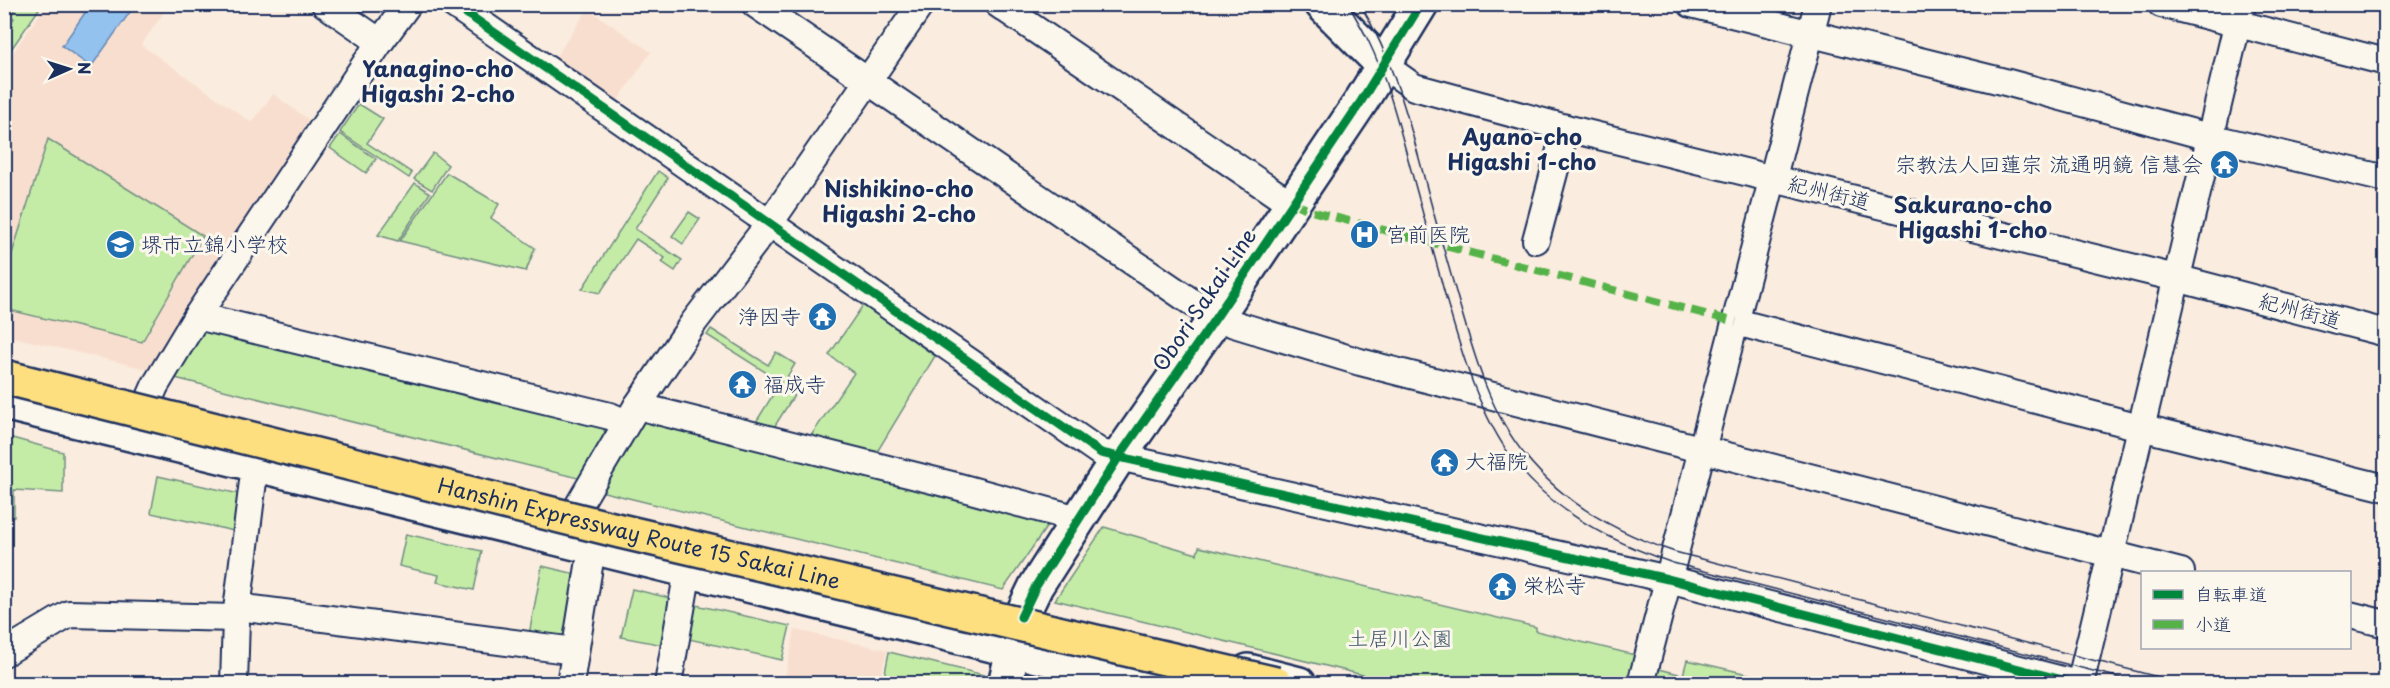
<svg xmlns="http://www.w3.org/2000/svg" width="2390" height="688" viewBox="0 0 2390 688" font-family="'Playpen Sans','Klee One',sans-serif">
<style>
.built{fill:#f8dece}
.green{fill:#c5eca6;stroke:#708e82;stroke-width:1.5}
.water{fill:#93c2ee;stroke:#6387b4;stroke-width:1.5}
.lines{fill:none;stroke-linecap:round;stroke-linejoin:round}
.street-casing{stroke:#1b2f5e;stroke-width:30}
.secondary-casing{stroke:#1b2f5e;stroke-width:38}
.street{stroke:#fbf7ec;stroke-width:26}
.secondary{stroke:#fbf7ec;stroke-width:33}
.tram{stroke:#1b2f5e;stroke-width:1.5}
.highway-bridge-casing{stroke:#1b2f5e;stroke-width:38;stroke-linecap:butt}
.highway-bridge{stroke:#fedf80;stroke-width:33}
.quiet{stroke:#55b248;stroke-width:8;stroke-dasharray:15 8;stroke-linecap:butt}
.cycleway-casing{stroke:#fbf7ec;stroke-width:13}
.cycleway{stroke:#00873e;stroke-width:9}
.labels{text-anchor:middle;stroke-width:6;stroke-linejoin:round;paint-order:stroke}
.poi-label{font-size:21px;fill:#1b2f5e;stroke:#fbf7ec;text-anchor:start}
.street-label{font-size:21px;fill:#1b2f5e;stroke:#fbf7ec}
.park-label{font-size:21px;fill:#3d556c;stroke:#fbf7ec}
.neighbourhood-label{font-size:22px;font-weight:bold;fill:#1b2f5e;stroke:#fbf7ec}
</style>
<rect width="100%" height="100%" fill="#faecde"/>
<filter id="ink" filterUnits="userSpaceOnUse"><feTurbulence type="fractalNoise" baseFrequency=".0167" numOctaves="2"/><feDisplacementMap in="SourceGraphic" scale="12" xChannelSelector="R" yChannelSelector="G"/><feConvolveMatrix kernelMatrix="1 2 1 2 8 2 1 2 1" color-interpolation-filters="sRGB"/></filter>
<g filter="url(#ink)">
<g class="built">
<polygon points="46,5 169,5 141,45 252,123 273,94 313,123 156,371 5,335 4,156 8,143 5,142 5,64"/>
<polygon points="588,9 651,52 612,109 551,64"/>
<polygon points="795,630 887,650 879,683 784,683"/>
</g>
<g class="green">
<polygon points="7,5 32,5 39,9 5,58 5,32 14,18 10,16 14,10"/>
<polygon points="359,104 383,119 367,143 412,173 409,178 340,132"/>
<polygon points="340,134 376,159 366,173 330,148"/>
<polygon points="48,139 203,236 142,342 5,309 5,276"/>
<polygon points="433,153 448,165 432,190 414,179"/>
<polygon points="658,171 668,178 635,229 682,260 675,271 662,262 665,258 636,239 600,293 582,289"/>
<polygon points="447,173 499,204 491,218 535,248 526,271 400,241"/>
<polygon points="415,183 430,193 398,241 378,235"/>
<polygon points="689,212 700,219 683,244 672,236"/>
<polygon points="863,305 935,356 874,457 806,443 854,373 829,355"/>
<polygon points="212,326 603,424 607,446 586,480 171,377 200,332"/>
<polygon points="711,329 768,365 776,352 795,364 787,377 800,386 771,432 751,430 781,382 707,335"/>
<polygon points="641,418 1052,519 1003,590 596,490"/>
<polygon points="5,436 63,452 63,493 14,490 14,517 5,517"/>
<polygon points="158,476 244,495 239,532 151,513"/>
<polygon points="1104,527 1197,554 1199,547 1536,627 1536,631 1639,656 1632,683 1396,683 1055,600"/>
<polygon points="406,534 482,551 474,590 437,582 439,575 399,566"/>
<polygon points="542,566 580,575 570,640 528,640"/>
<polygon points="632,589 674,599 663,645 621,637"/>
<polygon points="687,603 790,626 782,660 680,637"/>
<polygon points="889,652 984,675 982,683 883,683"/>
<polygon points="1687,660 1787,683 1650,684 1655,668 1683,675"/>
</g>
<polygon class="water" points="91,4 135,5 91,67 62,46"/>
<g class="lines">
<defs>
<g id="street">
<polyline points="325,4 380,42"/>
<polyline points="453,4 1101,453 1668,579 2078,684"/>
<polyline points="755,4 1199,307 1234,324 1360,362 2181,572"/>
<polyline points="998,4 1276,194 1292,202"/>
<polyline points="1691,4 2009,83 2209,137 2386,179"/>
<polyline points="2161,4 2386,62"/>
<polyline points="1383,65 1414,87 1566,128 2176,278 2386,333"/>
<polyline points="1536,240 1566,128"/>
<polyline points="197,316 610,416 626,423"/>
<polyline points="1736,322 2140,427 2386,488"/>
<polyline points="637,406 956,486 1078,519"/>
<polyline points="145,409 155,386 197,316 380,42 408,4"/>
<polyline points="574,513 637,406 694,322 769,224 921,4"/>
<polyline points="238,607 575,651"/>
<polyline points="2350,615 2386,624"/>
<polyline points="4,653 69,614 236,618"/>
<polyline points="234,684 236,618 255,465"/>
<polyline points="570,684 592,548"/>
<polyline points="668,684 688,570"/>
<polyline points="1641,684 1818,4"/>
<polyline points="2080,684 2242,4"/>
</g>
<g id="secondary">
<polyline points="1322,4 1383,65"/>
<polyline points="4,403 1152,684"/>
<polyline points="1248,671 1299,684"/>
<polyline points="1005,684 1021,617 1036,586 1118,458 1217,316 1360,103 1421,4"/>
</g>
</defs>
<use href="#street" class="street-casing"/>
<use href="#secondary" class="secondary-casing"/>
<use href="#street" class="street"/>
<use href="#secondary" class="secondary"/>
<g class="tram">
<path d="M1348,4C1355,16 1362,28 1368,40C1388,81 1399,126 1411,170C1423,214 1435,258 1447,302C1463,357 1479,414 1514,461C1553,512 1614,543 1673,563L2144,684"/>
<path d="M1360,4C1395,62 1411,128 1428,192C1438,230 1449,268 1460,306C1475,358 1490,412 1525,455C1564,504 1617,533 1675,552L2185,684"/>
</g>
<defs>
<g id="highway-bridge">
<path id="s1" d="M4,377L620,531L1276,684"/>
</g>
</defs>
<use href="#highway-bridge" class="highway-bridge-casing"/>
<use href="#highway-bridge" class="highway-bridge"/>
<polyline class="quiet" points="1292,202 1311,211 1736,322"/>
<defs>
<g id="cycleway">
<polyline points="453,4 1101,453 1668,579 2078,684"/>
<polyline points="1021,617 1036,586 1118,458 1217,316 1360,103 1421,4"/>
</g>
</defs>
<use href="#cycleway" class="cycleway-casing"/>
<use href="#cycleway" class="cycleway"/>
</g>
</g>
<defs>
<symbol id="temple-disc" viewBox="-11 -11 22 22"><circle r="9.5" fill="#1f6fb2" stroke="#fbf7ec"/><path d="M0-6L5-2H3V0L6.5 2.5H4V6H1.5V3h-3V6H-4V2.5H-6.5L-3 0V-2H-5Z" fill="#fff"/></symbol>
<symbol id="hospital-disc" viewBox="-11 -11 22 22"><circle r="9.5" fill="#1f6fb2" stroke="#fbf7ec"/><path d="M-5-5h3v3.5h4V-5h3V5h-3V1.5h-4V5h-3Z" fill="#fff"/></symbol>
<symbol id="school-disc" viewBox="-11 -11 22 22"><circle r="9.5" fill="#1f6fb2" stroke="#fbf7ec"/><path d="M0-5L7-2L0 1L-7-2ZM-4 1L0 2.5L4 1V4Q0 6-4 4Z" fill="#fff"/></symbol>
</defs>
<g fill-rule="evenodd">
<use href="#temple-disc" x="2208" y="148" width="33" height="33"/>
<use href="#hospital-disc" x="1348" y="218" width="33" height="33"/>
<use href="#school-disc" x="104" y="228" width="33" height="33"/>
<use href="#temple-disc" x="806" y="300" width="33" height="33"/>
<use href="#temple-disc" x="726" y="368" width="33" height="33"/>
<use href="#temple-disc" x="1428" y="446" width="33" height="33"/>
<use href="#temple-disc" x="1486" y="570" width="33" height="33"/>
</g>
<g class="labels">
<g class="poi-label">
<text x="2203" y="172" text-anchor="end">宗教法人回蓮宗 流通明鏡 信慧会</text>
<text x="1386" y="242">宮前医院</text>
<text x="141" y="252">堺市立錦小学校</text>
<text x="801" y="324" text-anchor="end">浄因寺</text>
<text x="763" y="392">福成寺</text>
<text x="1465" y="469">大福院</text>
<text x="1523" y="593">栄松寺</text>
</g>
<g class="street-label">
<text transform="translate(1829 193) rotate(14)" y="7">紀州街道</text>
<text transform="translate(1205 300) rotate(-56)" y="7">Obori Sakai Line</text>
<text transform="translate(2300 311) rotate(15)" y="7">紀州街道</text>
<text dy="7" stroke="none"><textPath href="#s1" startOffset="654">Hanshin Expressway Route 15 Sakai Line</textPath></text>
</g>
<g class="park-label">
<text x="1400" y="646">土居川公園</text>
</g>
<g class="neighbourhood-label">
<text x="438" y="77">Yanagino-cho<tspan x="438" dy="25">Higashi 2-cho</tspan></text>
<text x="1522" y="145">Ayano-cho<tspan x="1522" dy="25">Higashi 1-cho</tspan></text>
<text x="899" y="197">Nishikino-cho<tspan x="899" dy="25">Higashi 2-cho</tspan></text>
<text x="1973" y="213">Sakurano-cho<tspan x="1973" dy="25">Higashi 1-cho</tspan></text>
</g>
</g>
<rect width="2390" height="688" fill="none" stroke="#fbf7ec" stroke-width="24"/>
<rect x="12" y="12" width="2366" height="664" fill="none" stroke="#1b2f5e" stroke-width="2" filter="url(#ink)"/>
<rect x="2141" y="571" width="210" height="78" fill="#fbf7ec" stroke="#a1a7b3" stroke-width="1.5"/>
<rect x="2153" y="590" width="30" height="9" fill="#00873e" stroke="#a1a7b3" stroke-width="1.5"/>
<text x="2195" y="601" font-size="18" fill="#1b2f5e">自転車道</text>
<rect x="2153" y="620" width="30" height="9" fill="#55b248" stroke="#a1a7b3" stroke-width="1.5"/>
<text x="2195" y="631" font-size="18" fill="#1b2f5e">小道</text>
<g transform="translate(69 69) rotate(87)" stroke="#fbf7ec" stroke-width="4.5" paint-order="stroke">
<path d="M0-4.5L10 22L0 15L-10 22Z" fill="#1b2f5e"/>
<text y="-9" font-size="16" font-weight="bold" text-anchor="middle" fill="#1b2f5e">N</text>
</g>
</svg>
